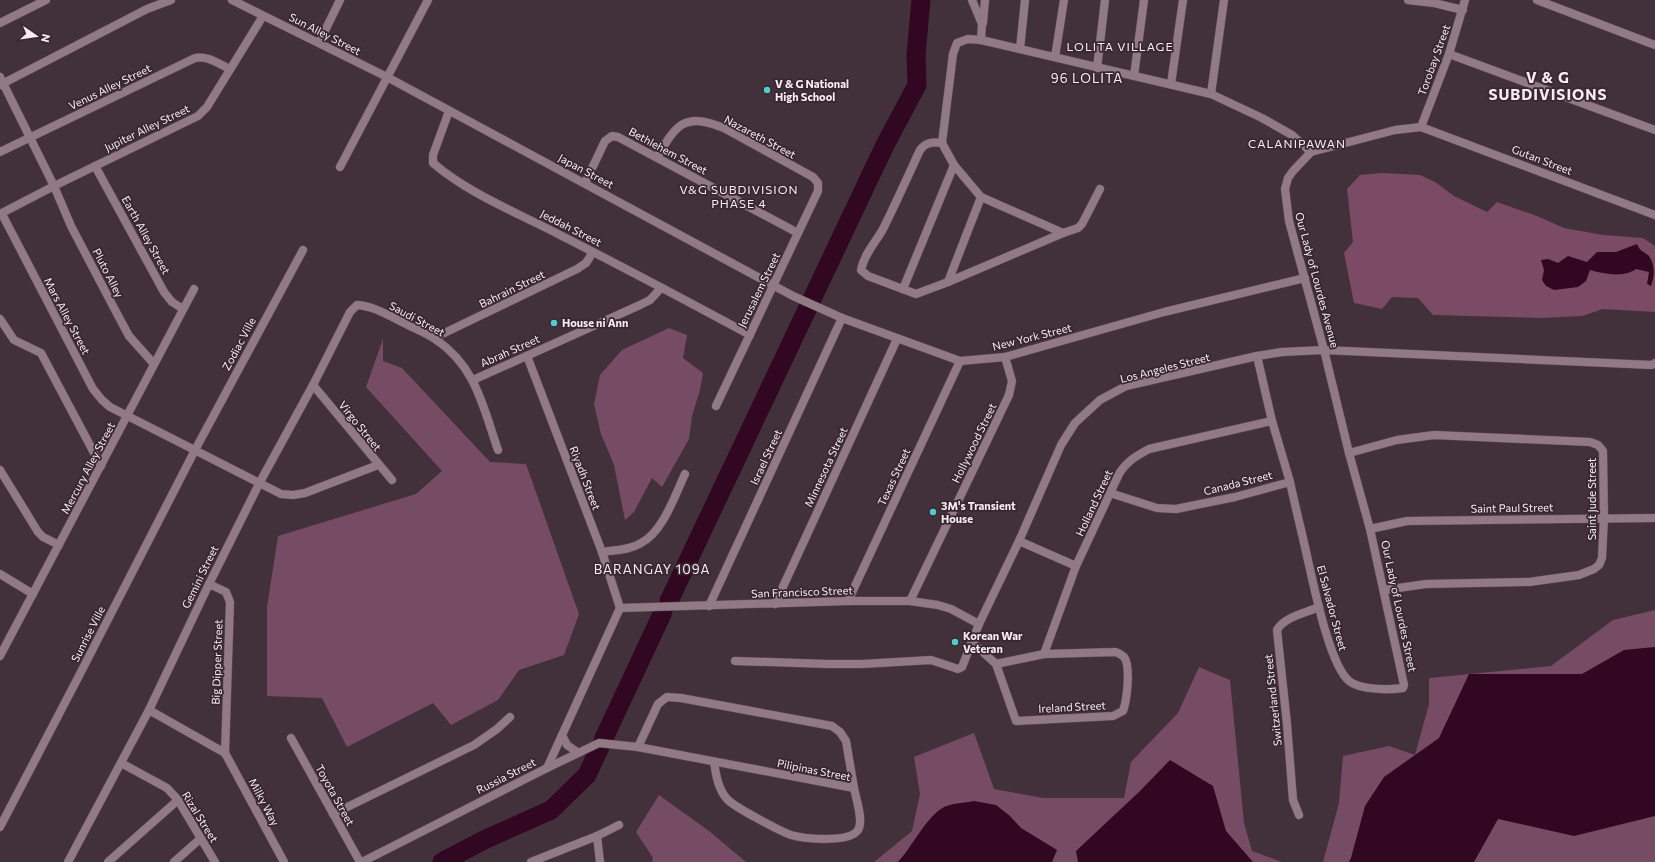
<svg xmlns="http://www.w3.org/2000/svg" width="1655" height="862" viewBox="0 0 1655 862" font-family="Commissioner,sans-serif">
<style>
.green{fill:#764c64}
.forest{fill:#7b4b66}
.water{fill:#310722}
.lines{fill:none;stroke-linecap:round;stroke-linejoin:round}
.river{stroke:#310722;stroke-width:19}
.minor-casing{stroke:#5f4f57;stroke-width:9}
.minor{stroke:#917986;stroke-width:8}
.poi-dot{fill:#52cdcd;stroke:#382730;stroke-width:1.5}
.labels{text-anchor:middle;stroke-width:3.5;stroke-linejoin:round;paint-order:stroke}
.street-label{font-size:11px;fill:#f7ecf1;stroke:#382730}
.poi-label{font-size:11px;font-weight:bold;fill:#f7ecf1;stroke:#382730;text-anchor:start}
.neighbourhood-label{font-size:12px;letter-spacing:1px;fill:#f7ecf1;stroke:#382730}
.quarter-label{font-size:13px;letter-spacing:1px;fill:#f7ecf1;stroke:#382730}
.district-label{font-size:15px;font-weight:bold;letter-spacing:1px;fill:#f7ecf1;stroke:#382730}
</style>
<rect width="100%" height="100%" fill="#42313a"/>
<g class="green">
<polygon points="669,328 687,335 683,358 703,373 700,390 692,416 689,439 662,487 652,478 634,512 625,520 614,465 601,434 594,404 600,375 622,350"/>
<polygon points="383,339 383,361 402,368 490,462 526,464 579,614 564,655 519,670 498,700 451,725 433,703 347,747 322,698 267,696 267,607 278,536 416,494 442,471 366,387"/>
<polygon points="1655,610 1655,862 1323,862 1339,803 1343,756 1389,746 1415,755 1429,704 1429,678 1551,666 1613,620"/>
<polygon points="1199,667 1230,680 1244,823 1252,851 1282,862 874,862 912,831 920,794 914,757 974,733 994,789 1043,798 1124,798 1131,762 1178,713"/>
<polygon points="659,795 709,831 746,862 652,862 653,858 636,832"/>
</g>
<polygon class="forest" points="1382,173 1420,175 1435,182 1454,196 1487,212 1497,202 1537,216 1564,228 1603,235 1643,238 1655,246 1655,312 1603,309 1582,316 1541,318 1433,315 1418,298 1392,297 1382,309 1354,303 1344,253 1353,242 1347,189 1360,175"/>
<g class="water">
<path d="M1637,244C1640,251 1642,251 1648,255C1655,263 1655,276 1651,286L1647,284L1649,272L1636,269C1623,278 1605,274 1590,270L1586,281L1578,287L1554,290L1546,286L1542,280L1544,270L1541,260L1548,259L1558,263L1568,256L1587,262L1597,252H1616Z"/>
<polygon points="1655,647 1655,816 1574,836 1498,819 1474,862 1349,862 1351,858 1365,806 1384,777 1439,738 1469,674 1582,674 1624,650"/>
<polygon points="1170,760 1213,786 1226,831 1253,862 1078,862 1076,851 1140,791"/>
<path d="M974,801L996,805L1010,816L1021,828L1057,850L1052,862H898C913,846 925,818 944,807C952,803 966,803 974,801Z"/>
</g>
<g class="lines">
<g class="river">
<polyline points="669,601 885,145 917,85 916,55 921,0"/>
<polyline points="604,738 663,612"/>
<polyline points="442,862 486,839 551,810 587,775 600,747"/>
</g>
<defs>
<g id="minor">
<polyline points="232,0 387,77 793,296 842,318 960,361 1005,357 1164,312 1305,278"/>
<polyline points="972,0 982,24 981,40"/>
<polyline points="1408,0 1434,3 1463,10"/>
<polyline points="1537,0 1655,45"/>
<polyline points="0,23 46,0"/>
<polyline points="983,23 985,0"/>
<polyline points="319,43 340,0"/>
<polyline points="1020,49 1025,0"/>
<polyline points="1449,54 1655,130"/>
<polyline points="1055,57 1064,0"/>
<polyline points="1097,68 1105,0"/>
<polyline points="1134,76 1144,0"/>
<polyline points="0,77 54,186 71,226 114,308 129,336 154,364"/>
<polyline points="1171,84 1183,0"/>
<polyline points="0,85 147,9 171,0"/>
<polyline points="1211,94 1224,0"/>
<path d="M449,111L433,155V163C469,194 518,213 560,235C623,267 687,301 750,335"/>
<polyline points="1421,127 1449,54 1465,0"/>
<path d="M942,143C932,142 926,142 920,150C908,176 896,203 883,229C876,242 864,254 861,270L868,276L916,294L948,282L1063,233L981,197L954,165L942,143L953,54L957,43L968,39L981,40L1211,94L1262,118L1292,135L1311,152"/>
<path d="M0,152L195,58C207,55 219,64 230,69"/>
<path d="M657,157C677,124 684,112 724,128L813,177L818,183V191L716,406"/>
<polyline points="95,166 164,292 172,302 183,309"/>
<polyline points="340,167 428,0"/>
<polyline points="585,183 605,141 612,136 618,137 798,233"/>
<polyline points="0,214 54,186 198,116 207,107 263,16"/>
<polyline points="2,214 93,389 102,400 110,407 281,494 293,495 305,493 378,465"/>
<polyline points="1063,233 1078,228 1082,224 1100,189"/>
<polyline points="948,282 981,197"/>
<polyline points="903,289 954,165"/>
<polyline points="0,319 14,340 41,353 101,466"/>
<polyline points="434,338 577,269 586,263 593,252"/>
<polyline points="527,356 602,552 620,608"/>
<polyline points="1257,356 1272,421"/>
<polyline points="473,380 640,305 650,300 661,288"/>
<polyline points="313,385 392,480"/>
<polyline points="1349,453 1397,440 1434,435 1590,442 1598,445 1603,451 1604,518 1602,558 1599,565 1594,569 1579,575 1529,582 1426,584 1384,590"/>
<polyline points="0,470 38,532 43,537 59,545"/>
<path d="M1290,482C1296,510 1303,537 1309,565C1315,591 1330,665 1349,681C1360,690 1389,690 1403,688L1404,685L1370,529L1349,453L1324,350L1289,221L1285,189L1288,178L1293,171L1311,152L1395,130L1421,127L1655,215"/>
<polyline points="1370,529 1407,521 1655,518"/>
<polyline points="1019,541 1076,566"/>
<path d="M602,552C615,550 630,550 641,543C663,532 675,495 685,474"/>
<polyline points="0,574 33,594"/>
<polyline points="209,584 226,592 230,602 225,753"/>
<polyline points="848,601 960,361"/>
<polyline points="910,601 1009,395 1012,381 1005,357"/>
<polyline points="775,604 897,339"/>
<polyline points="709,606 842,318"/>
<polyline points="620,608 848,601 910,601 938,605 951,609 979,624"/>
<path d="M973,643L996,664L1016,721L1113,716L1123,711C1127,700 1131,666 1124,657C1122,655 1118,653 1116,652L1044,654L996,664"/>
<path d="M1044,654L1076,566L1119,474C1126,462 1136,456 1149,449L1272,421L1290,482L1235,497L1176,509L1157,508L1110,493"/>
<polyline points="0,656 194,289"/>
<polyline points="735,661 828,664 862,664 931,660 958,669 962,667 979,624 1019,541 1061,445 1075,423 1100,400 1126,386 1257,356 1282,352 1324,350 1652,365 1655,363"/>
<polyline points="149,710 225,753"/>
<polyline points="562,735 567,745 577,752"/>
<polyline points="291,738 360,862"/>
<polyline points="638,747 658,704 667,697 681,698 832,726 840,732 846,741 854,788"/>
<polyline points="225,753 284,862"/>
<polyline points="121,763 167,788 178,800 215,862"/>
<polyline points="547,768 620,608"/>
<polyline points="333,814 474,745 497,729 510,717"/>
<path d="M1299,815L1293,800L1287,724L1277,630C1284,617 1306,613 1319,607"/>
<polyline points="0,827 82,670 195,450 303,250"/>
<polyline points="597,836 600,862"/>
<path d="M68,862L149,710L209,584L260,482L313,385L350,312L357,305C373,306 388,315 402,322C413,328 425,332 435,339C476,366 483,407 498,450"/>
<polyline points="108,862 178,800"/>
<polyline points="174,862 200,839"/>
<path d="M362,862L547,768L599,743L638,747L854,788C856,799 864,821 858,830C850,843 804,839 791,835C780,831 734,807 727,799C718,789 716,775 714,762"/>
<polyline points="531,862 597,836 619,825"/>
</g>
</defs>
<use href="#minor" class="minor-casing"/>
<use href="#minor" class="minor"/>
</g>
<g class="poi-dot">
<circle cx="767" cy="90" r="4"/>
<circle cx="554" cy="323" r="4"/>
<circle cx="933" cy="512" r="4"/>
<circle cx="955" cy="642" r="4"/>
</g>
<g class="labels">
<g class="street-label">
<text transform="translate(325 34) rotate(27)" y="4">Sun Alley Street</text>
<text transform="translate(1434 60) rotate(-70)" y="4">Torobay Street</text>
<text transform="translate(110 87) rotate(-26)" y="4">Venus Alley Street</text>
<text transform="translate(147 128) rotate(-26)" y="4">Jupiter Alley Street</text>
<text transform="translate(760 137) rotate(28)" y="4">Nazareth Street</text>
<text transform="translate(668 151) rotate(28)" y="4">Bethlehem Street</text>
<text transform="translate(1542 160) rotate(21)" y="4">Gutan Street</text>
<text transform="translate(586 171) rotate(28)" y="4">Japan Street</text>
<text transform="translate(571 228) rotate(27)" y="4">Jeddah Street</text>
<text transform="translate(146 235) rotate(61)" y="4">Earth Alley Street</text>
<text transform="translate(108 273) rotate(63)" y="4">Pluto Alley</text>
<text transform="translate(1317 280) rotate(75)" y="4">Our Lady of Lourdes Avenue</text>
<text transform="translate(512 289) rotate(-26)" y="4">Bahrain Street</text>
<text transform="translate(759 290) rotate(-64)" y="4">Jerusalem Street</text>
<text transform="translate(67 316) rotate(62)" y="4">Mars Alley Street</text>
<text transform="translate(417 319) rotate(28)" y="4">Saudi Street</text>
<text transform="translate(1032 337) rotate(-14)" y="4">New York Street</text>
<text transform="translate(239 344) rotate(-62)" y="4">Zodiac Ville</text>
<text transform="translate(510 351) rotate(-24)" y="4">Abrah Street</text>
<text transform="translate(1165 368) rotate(-14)" y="4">Los Angeles Street</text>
<text transform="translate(360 426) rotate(51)" y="4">Virgo Street</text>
<text transform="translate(974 443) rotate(-64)" y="4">Hollywood Street</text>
<text transform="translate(766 457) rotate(-65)" y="4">Israel Street</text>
<text transform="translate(826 467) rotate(-65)" y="4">Minnesota Street</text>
<text transform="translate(88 468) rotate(-62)" y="4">Mercury Alley Street</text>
<text transform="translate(894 477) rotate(-65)" y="4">Texas Street</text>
<text transform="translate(585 478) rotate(69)" y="4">Riyadh Street</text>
<text transform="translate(1238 483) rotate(-14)" y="4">Canada Street</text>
<text transform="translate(1592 499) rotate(-90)" y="4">Saint Jude Street</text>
<text transform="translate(1094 503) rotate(-65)" y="4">Holland Street</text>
<text transform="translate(1512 508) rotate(-1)" y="4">Saint Paul Street</text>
<text transform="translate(200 577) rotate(-64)" y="4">Gemini Street</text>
<text transform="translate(802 592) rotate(-2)" y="4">San Francisco Street</text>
<text transform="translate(1399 606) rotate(78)" y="4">Our Lady of Lourdes Street</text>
<text transform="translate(1332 608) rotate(75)" y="4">El Salvador Street</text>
<text transform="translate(88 634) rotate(-63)" y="4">Sunrise Ville</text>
<text transform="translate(217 662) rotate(-88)" y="4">Big Dipper Street</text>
<text transform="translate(1273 700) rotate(-96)" y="4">Switzerland Street</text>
<text transform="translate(1072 707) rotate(-3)" y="4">Ireland Street</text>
<text transform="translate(814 770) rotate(11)" y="4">Pilipinas Street</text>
<text transform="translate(506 776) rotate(-27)" y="4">Russia Street</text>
<text transform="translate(335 795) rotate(61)" y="4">Toyota Street</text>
<text transform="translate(264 802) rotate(62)" y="4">Milky Way</text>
<text transform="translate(200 817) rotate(58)" y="4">Rizal Street</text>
</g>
<g class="poi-label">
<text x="775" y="88">V &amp; G National<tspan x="775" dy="13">High School</tspan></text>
<text x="562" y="327">House ni Ann</text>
<text x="941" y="510">3M's Transient<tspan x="941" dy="13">House</tspan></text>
<text x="963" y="640">Korean War<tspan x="963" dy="13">Veteran</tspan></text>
</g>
<g class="neighbourhood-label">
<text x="1120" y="51">LOLITA VILLAGE</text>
<text x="1297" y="148">CALANIPAWAN</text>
<text x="739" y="194">V&amp;G SUBDIVISION<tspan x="739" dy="14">PHASE 4</tspan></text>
</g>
<g class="quarter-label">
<text x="1087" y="83">96 LOLITA</text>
<text x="652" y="574">BARANGAY 109A</text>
</g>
<g class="district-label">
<text x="1548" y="83">V &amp; G<tspan x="1548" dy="17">SUBDIVISIONS</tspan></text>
</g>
</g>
<g transform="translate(36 36) rotate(103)" stroke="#382730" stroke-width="3" paint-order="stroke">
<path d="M0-3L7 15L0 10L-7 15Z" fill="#f7ecf1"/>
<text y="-6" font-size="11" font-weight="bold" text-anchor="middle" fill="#f7ecf1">N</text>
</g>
</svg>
